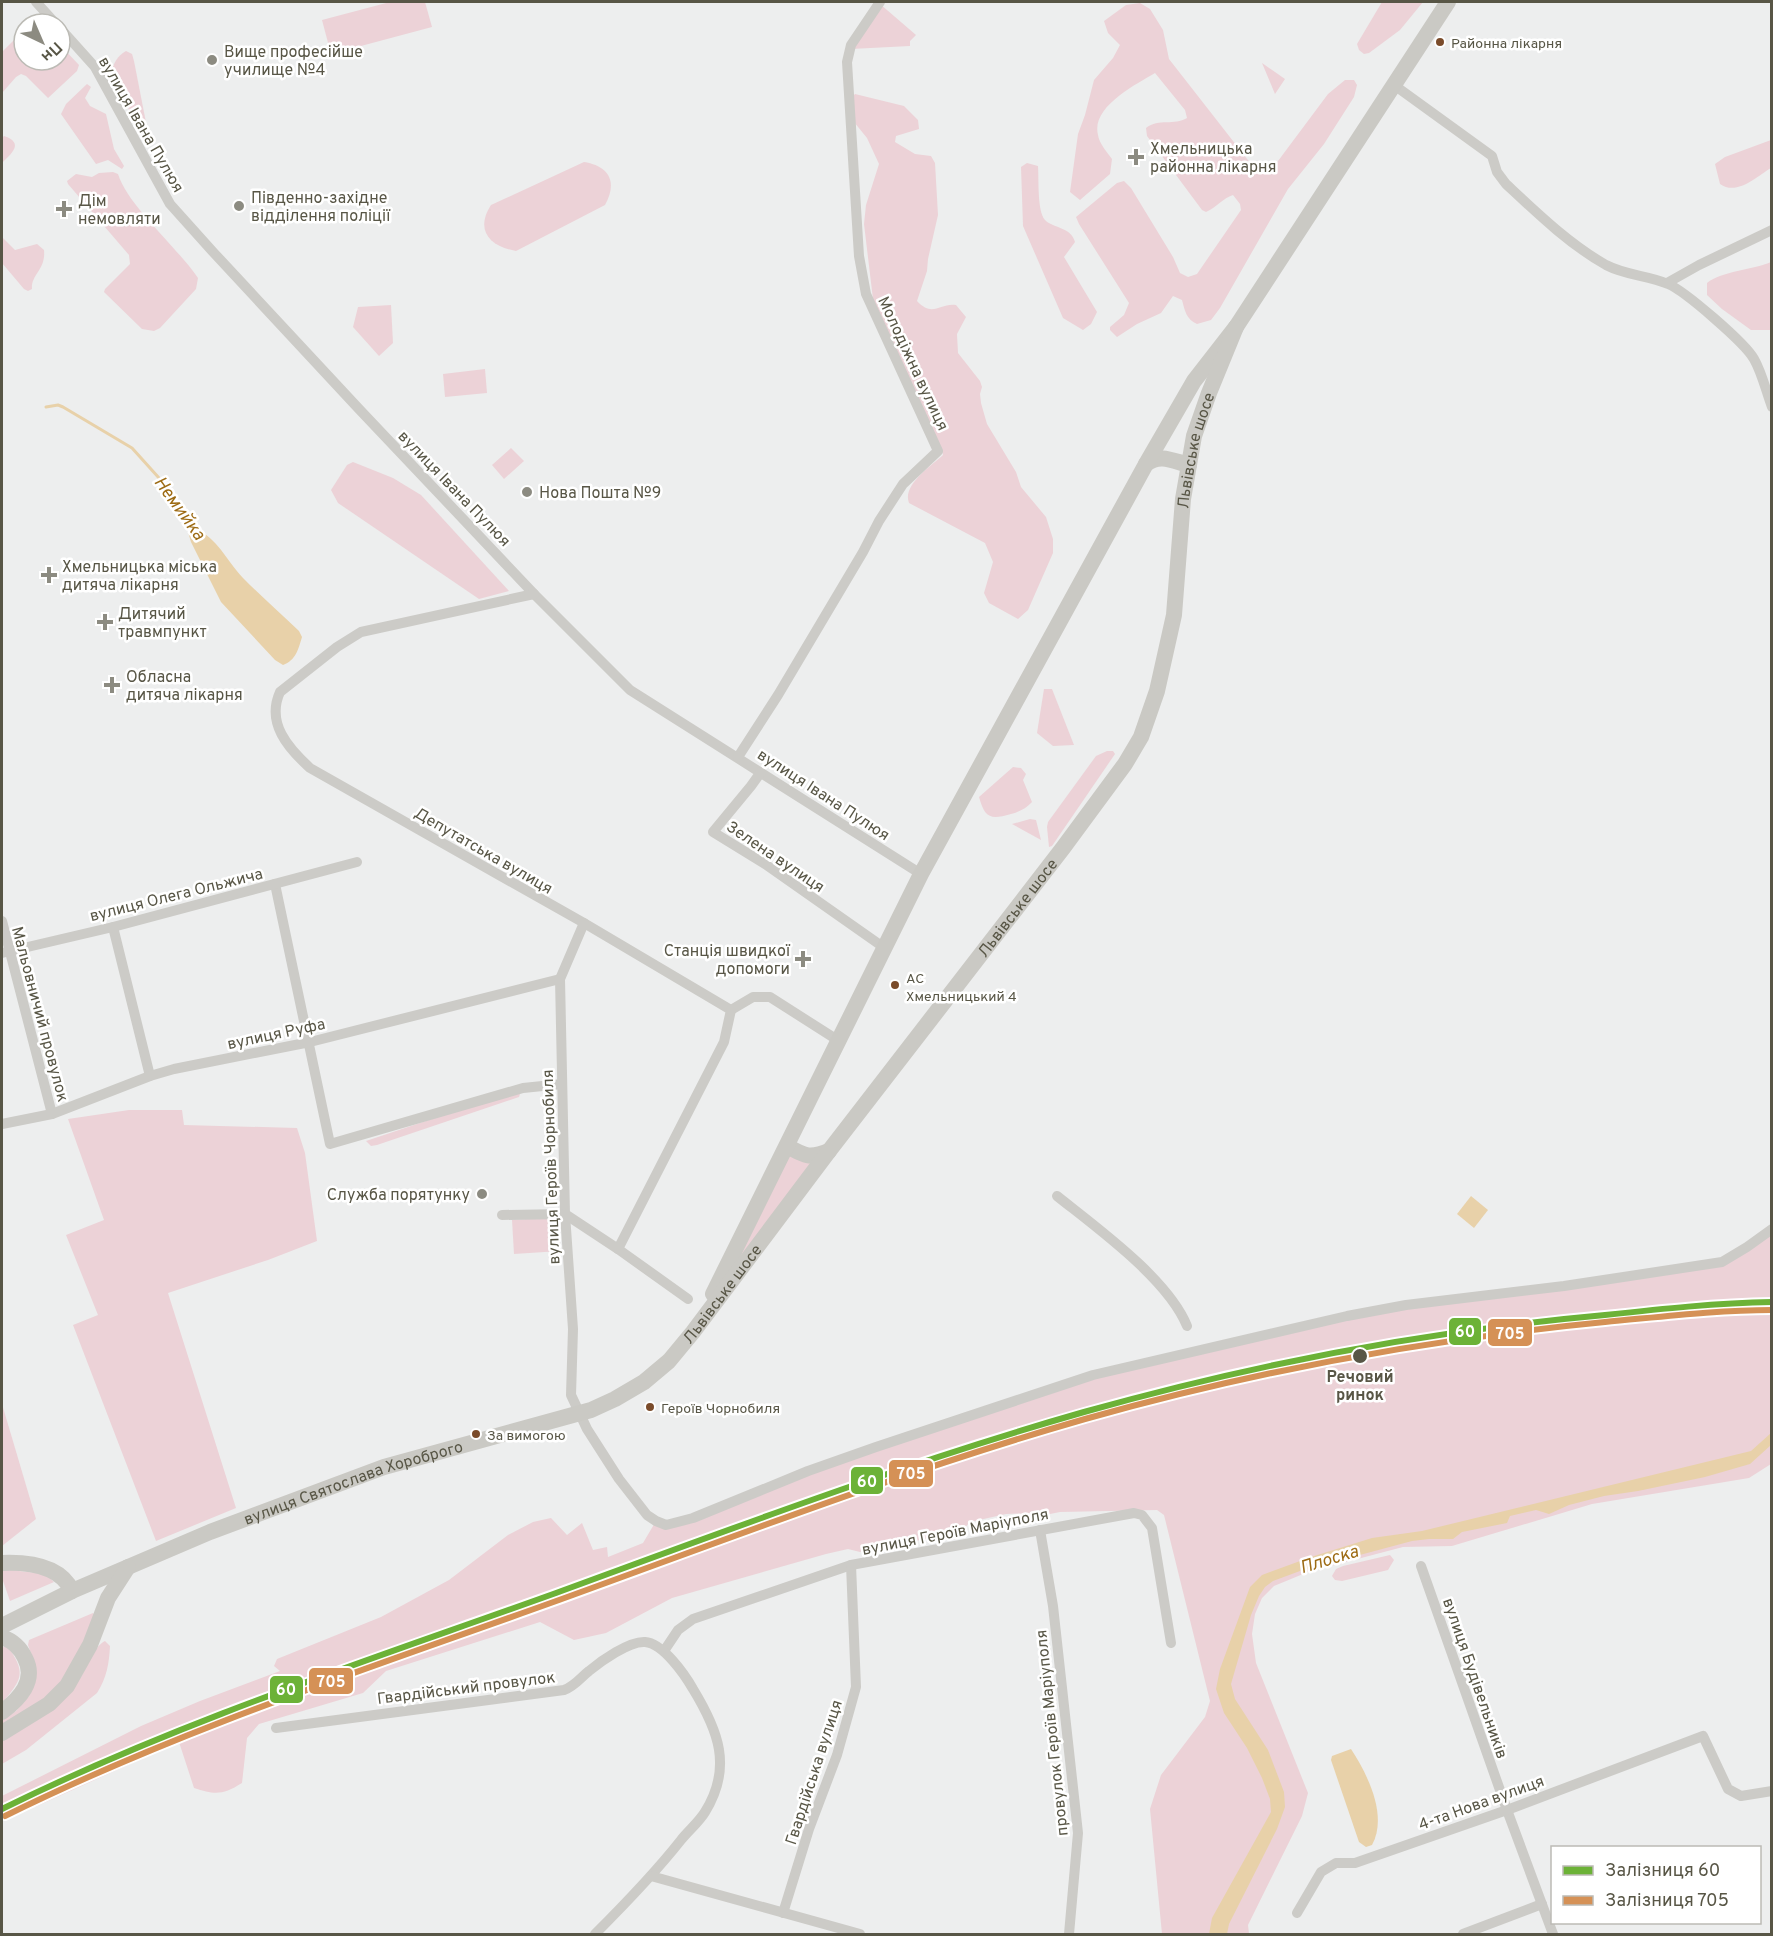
<svg xmlns="http://www.w3.org/2000/svg" width="1773" height="1936" viewBox="0 0 1773 1936" font-family="Overpass,sans-serif">
<style>
.green{fill:#ecd2d7}
.water{fill:#e8d1a9}
.lines{fill:none;stroke-linecap:round;stroke-linejoin:round}
.stream{stroke:#e8d1a9;stroke-width:3}
.street{stroke:#cccbc7;stroke-width:10}
.primary{stroke:#cac9c4;stroke-width:16}
.rail-1-casing{stroke:#fff;stroke-width:10}
.rail-2-casing{stroke:#fff;stroke-width:10}
.rail-1{stroke:#6cb237;stroke-width:6}
.rail-2{stroke:#d59156;stroke-width:6}
.bus-dot{fill:#7a4b2a;stroke:#fff;stroke-width:2}
.poi-dot{fill:#8c8b81;stroke:#fff;stroke-width:2}
.stop-dot{fill:#585646;stroke:#fff;stroke-width:2}
.labels{text-anchor:middle;stroke-width:5;stroke-linejoin:round;paint-order:stroke}
.bus-label{font-size:14px;fill:#585646;stroke:#fff;text-anchor:start}
.poi-label{font-size:16px;fill:#585646;stroke:#fff;text-anchor:start}
.street-label{font-size:16px;fill:#585646;stroke:#fff}
.stop-label{font-size:16px;font-weight:bold;fill:#585646;stroke:#fff}
.water-label{font-size:18px;font-style:italic;fill:#9d6b14;stroke:#fff}
.line-badge{stroke:#fff;stroke-width:2}
.badge-label{font-size:16px;text-anchor:middle;font-weight:bold;fill:#fff}
</style>
<rect width="100%" height="100%" fill="#edeeee"/>
<g class="green">
<polygon points="390,2 425,2 432,27 331,54 322,20"/>
<polygon points="1382,2 1423,2 1400,30 1369,53 1364,54 1359,50 1357,44"/>
<path d="M1140,3L1150,9L1163,30L1169,59L1258,173H1269L1328,94L1345,80H1354L1357,85L1354,97L1324,144L1288,189L1220,308L1211,320L1197,324C1186,319 1185,311 1182,300L1173,296L1161,313L1137,324L1117,337L1110,330V327L1124,315L1129,303L1079,224L1076,217L1117,183L1124,181L1131,188L1173,257L1180,273L1188,277L1197,274L1241,210L1240,204L1233,195C1223,198 1217,207 1206,212L1202,210L1147,136L1146,128C1159,118 1174,126 1187,118L1185,110L1155,73C1135,85 1091,107 1098,135C1099,143 1107,152 1112,159L1110,174L1080,200L1070,192L1078,134L1085,115L1094,80L1113,58L1120,45L1108,33L1104,21L1126,5Z"/>
<polygon points="880,4 916,35 910,41 910,46 851,49"/>
<polygon points="24,30 24,60 60,60 60,45 79,65 77,71 48,98 26,76 21,74 16,77 2,93 2,52"/>
<path d="M126,51L132,54L134,61L150,143L146,145L111,72C114,63 117,56 126,51Z"/>
<polygon points="1262,63 1285,79 1275,94"/>
<polygon points="87,84 91,87 85,98 90,106 106,114 114,149 124,166 122,169 108,160 96,164 61,114 66,104"/>
<path d="M855,94L904,106L918,120L919,129L896,136L895,142L915,154L931,156L935,163L938,215L928,259L927,271L917,301C933,318 939,303 956,305L966,317L957,334L958,353L980,381L982,387L980,394L981,403L987,424L1016,472L1021,487L1046,517L1053,539V553L1028,610L1018,619L989,603L984,593L993,562L985,543L909,503C902,485 931,466 943,455L941,448L873,299L864,224L866,205L879,164L867,138L854,122L849,100Z"/>
<path d="M4,136C25,143 11,154 2,163V138Z"/>
<path d="M1771,140V168C1756,177 1737,196 1720,184L1715,164L1725,157Z"/>
<path d="M584,162C609,166 618,182 605,205L516,251C489,246 475,230 491,205Z"/>
<path d="M1027,163L1038,166C1039,178 1037,211 1045,220C1053,228 1071,227 1075,242L1064,257L1097,312L1091,324L1083,330L1063,318L1023,226L1021,167Z"/>
<path d="M113,172L118,174C128,206 177,247 198,278L196,289L160,328L154,331L142,329L104,292L105,289L130,264L129,255L68,184L67,181L76,174L92,177L99,173Z"/>
<path d="M2,237L15,250L37,244L44,250C46,270 31,274 32,289L28,291L24,289L2,263Z"/>
<path d="M1771,262V330H1751L1722,309L1707,295V283C1722,271 1752,270 1771,262Z"/>
<polygon points="391,305 393,343 379,356 353,327 358,307"/>
<polygon points="485,369 487,393 445,397 443,374"/>
<polygon points="511,448 524,461 504,479 492,465"/>
<polygon points="353,462 393,478 421,495 509,591 479,599 338,503 331,490 347,465"/>
<polygon points="1044,689 1052,689 1074,745 1053,746 1037,733"/>
<polygon points="1107,751 1113,751 1115,754 1052,846 1049,847 1047,827 1048,822 1096,756"/>
<path d="M1013,767L1021,768L1026,774L1023,780L1032,802C1025,809 1021,811 1011,814C990,820 985,818 979,797Z"/>
<polygon points="1030,819 1036,820 1041,840 1012,824"/>
<polygon points="517,1093 520,1094 519,1097 377,1145 371,1146 366,1141 483,1102"/>
<polygon points="129,1110 182,1110 184,1125 297,1128 305,1153 317,1241 268,1260 168,1293 236,1508 156,1541 73,1325 98,1315 66,1235 104,1220 68,1119"/>
<polygon points="787,1146 820,1155 693,1332"/>
<polygon points="558,1217 560,1251 514,1254 512,1220"/>
<path d="M1771,1229V1464L1749,1478L1592,1504L1452,1546L1403,1547L1308,1572L1274,1586L1262,1598L1255,1614L1252,1634L1256,1663L1308,1793L1302,1816L1248,1925L1249,1934H1162L1150,1809L1161,1775L1205,1717L1210,1701L1164,1515L1157,1510L1060,1512L1040,1516L1033,1513L1006,1514L970,1522L961,1532L860,1552L848,1549L826,1554L672,1598L606,1633L574,1640L540,1622L386,1671L363,1693L259,1724L247,1738L242,1783C223,1795 215,1795 194,1788L179,1742L35,1807L32,1800L2,1816V1796L141,1726L200,1701L280,1671L274,1666L277,1659L381,1617L449,1580L508,1535L533,1522L551,1518L567,1535L582,1523L593,1550L607,1547L608,1557L643,1543L656,1521L666,1524L808,1471L1093,1375L1347,1316L1722,1262Z"/>
<polygon points="2,1404 36,1519 2,1546"/>
<polygon points="1390,1555 1394,1560 1388,1570 1342,1581 1335,1580 1332,1576 1336,1569 1343,1566"/>
<polygon points="2,1569 45,1574 54,1582 10,1601 2,1578"/>
<polygon points="93,1613 95,1616 68,1675 48,1697 2,1724 2,1720 16,1711 29,1696 33,1659 28,1645 29,1640"/>
<path d="M105,1641L110,1646C109,1664 107,1677 97,1693L26,1750L2,1764V1739C24,1723 64,1702 79,1680C87,1668 93,1647 105,1641Z"/>
<path d="M7,1645C26,1673 23,1678 2,1703V1648Z"/>
</g>
<g class="water">
<path d="M194,528C218,538 226,560 243,578C261,596 280,613 299,631L302,637C298,650 296,660 283,665L275,660L221,602L191,542L188,532Z"/>
<polygon points="1471,1196 1488,1210 1474,1228 1457,1214"/>
<polygon points="1771,1433 1771,1445 1750,1464 1705,1477 1638,1491 1604,1496 1569,1505 1549,1514 1536,1510 1510,1516 1507,1523 1462,1532 1453,1539 1429,1539 1412,1541 1300,1571 1273,1581 1265,1587 1259,1596 1251,1615 1231,1684 1235,1699 1268,1750 1284,1792 1285,1807 1277,1829 1229,1924 1227,1934 1209,1934 1212,1918 1271,1812 1270,1799 1262,1778 1247,1748 1224,1713 1216,1689 1220,1669 1250,1587 1262,1575 1311,1557 1372,1538 1422,1531 1751,1451"/>
<path d="M1351,1749C1368,1775 1388,1816 1372,1845L1366,1847L1359,1842L1331,1760L1332,1756Z"/>
</g>
<g class="lines">
<polyline class="stream" points="46,407 58,405 63,407 132,448 168,488 195,530"/>
<g class="street">
<polyline points="36,2 56,24"/>
<polyline points="60,28 95,67 170,204 214,253 359,409 534,594 630,690 921,874"/>
<path d="M1394,85L1492,156L1497,172L1506,184C1537,213 1569,244 1606,265C1627,276 1648,275 1668,284C1685,291 1745,343 1754,359C1762,373 1766,391 1772,407"/>
<polyline points="1667,283 1699,265 1772,230"/>
<path d="M534,594L361,632L337,647L280,692C266,723 288,748 310,768L584,923L731,1010L724,1042L618,1249"/>
<polyline points="738,757 778,695 863,552 879,521 903,484 938,451 866,294 859,256 847,62 851,45 880,2"/>
<polyline points="761,772 751,786 713,832 765,864 886,949"/>
<polyline points="275,884 330,1144 523,1088 562,1084"/>
<polyline points="2,921 52,1114"/>
<polyline points="584,923 560,979 565,1214 573,1329 571,1395 587,1429 619,1479 647,1515 656,1521 666,1525 693,1518 808,1471 876,1447 1093,1375 1347,1316 1406,1305 1564,1286 1722,1262 1747,1247 1772,1229"/>
<polyline points="113,927 150,1076"/>
<polyline points="2,953 113,927 357,862"/>
<polyline points="731,1010 753,997 770,997 839,1041"/>
<polyline points="2,1124 52,1114 150,1076 174,1069 310,1042 560,979"/>
<path d="M1057,1196C1097,1228 1168,1279 1187,1326"/>
<polyline points="502,1215 565,1214 618,1249 688,1299"/>
<polyline points="1040,1530 1053,1606 1078,1833 1069,1934"/>
<polyline points="1421,1566 1507,1810 1553,1934"/>
<polyline points="664,1651 678,1630 693,1619 851,1565 1134,1513 1142,1515 1152,1528 1171,1643"/>
<path d="M276,1728L564,1690C575,1686 580,1678 589,1671C601,1661 629,1641 645,1642C663,1643 685,1675 693,1689C718,1730 733,1767 705,1812C699,1822 689,1830 681,1840C655,1873 625,1904 595,1934"/>
<polyline points="651,1876 860,1934"/>
<polyline points="783,1913 809,1829 837,1755 856,1687 851,1565"/>
<polyline points="1297,1913 1321,1872 1336,1863 1355,1863 1507,1810 1703,1736 1728,1789 1741,1796 1772,1791"/>
<polyline points="1463,1934 1542,1904"/>
</g>
<g class="primary">
<path d="M1146,464C1160,453 1173,461 1189,465"/>
<path d="M787,1146C805,1156 809,1159 829,1151"/>
<polyline points="713,1294 921,874 1146,464 1194,381 1236,327 1448,2"/>
<path d="M2,1563C28,1562 60,1565 72,1591"/>
<path id="s1" d="M2,1626L72,1591L210,1532L384,1467L591,1410L615,1399L644,1382L669,1361L693,1332L829,1151L1063,848L1125,764L1141,737L1157,691L1174,615L1183,499L1194,436L1209,393L1236,327"/>
<path d="M2,1637C13,1641 20,1647 25,1658C37,1681 19,1699 2,1712"/>
<polyline points="2,1733 49,1704 67,1686 90,1645 108,1598 128,1567"/>
</g>
<defs>
<path id="rail-1" d="M2,1809C180,1721 370,1660 556,1593C731,1529 905,1463 1084,1412C1254,1364 1428,1331 1605,1315C1660,1309 1716,1303 1772,1302"/>
<path id="rail-2" d="M5,1816C183,1728 373,1667 559,1600C733,1537 907,1470 1085,1419C1255,1371 1429,1339 1605,1322C1660,1317 1716,1310 1772,1310"/>
</defs>
<use href="#rail-1" class="rail-1-casing"/>
<use href="#rail-2" class="rail-2-casing"/>
<use href="#rail-1" class="rail-1"/>
<use href="#rail-2" class="rail-2"/>
</g>
<g class="bus-dot">
<circle cx="1440" cy="42" r="5"/>
<circle cx="895" cy="985" r="5"/>
<circle cx="650" cy="1407" r="5"/>
<circle cx="476" cy="1434" r="5"/>
</g>
<g class="poi-dot">
<circle cx="212" cy="60" r="6"/>
<path d="M1133 148h6v6h6v6h-6v6h-6v-6h-6v-6h6z"/>
<circle cx="239" cy="206" r="6"/>
<path d="M61 200h6v6h6v6h-6v6h-6v-6h-6v-6h6z"/>
<circle cx="527" cy="492" r="6"/>
<path d="M46 566h6v6h6v6h-6v6h-6v-6h-6v-6h6z"/>
<path d="M102 613h6v6h6v6h-6v6h-6v-6h-6v-6h6z"/>
<path d="M109 676h6v6h6v6h-6v6h-6v-6h-6v-6h6z"/>
<path d="M800 950h6v6h6v6h-6v6h-6v-6h-6v-6h6z"/>
<circle cx="482" cy="1194" r="6"/>
</g>
<circle class="stop-dot" cx="1360" cy="1356" r="8"/>
<g class="labels">
<g class="bus-label">
<text x="1451" y="48">Районна лікарня</text>
<text x="906" y="983">АС<tspan x="906" dy="18">Хмельницький 4</tspan></text>
<text x="661" y="1413">Героїв Чорнобиля</text>
<text x="487" y="1440">За вимогою</text>
</g>
<g class="poi-label">
<text x="224" y="57">Вище професійше<tspan x="224" dy="18">училище №4</tspan></text>
<text x="1150" y="154">Хмельницька<tspan x="1150" dy="18">районна лікарня</tspan></text>
<text x="251" y="203">Південно-західне<tspan x="251" dy="18">відділення поліції</tspan></text>
<text x="78" y="206">Дім<tspan x="78" dy="18">немовляти</tspan></text>
<text x="539" y="498">Нова Пошта №9</text>
<text x="62" y="572">Хмельницька міська<tspan x="62" dy="18">дитяча лікарня</tspan></text>
<text x="118" y="619">Дитячий<tspan x="118" dy="18">травмпункт</tspan></text>
<text x="126" y="682">Обласна<tspan x="126" dy="18">дитяча лікарня</tspan></text>
<text x="790" y="956" text-anchor="end">Станція швидкої<tspan x="790" dy="18">допомоги</tspan></text>
<text x="470" y="1200" text-anchor="end">Служба порятунку</text>
</g>
<g class="street-label">
<text transform="translate(142 124) rotate(60)" y="6">вулиця Івана Пулюя</text>
<text transform="translate(914 363) rotate(65)" y="6">Молодіжна вулиця</text>
<text dy="6" stroke="none"><textPath href="#s1" startOffset="1797">Львівське шосе</textPath></text>
<text transform="translate(455 488) rotate(46)" y="6">вулиця Івана Пулюя</text>
<text transform="translate(824 794) rotate(33)" y="6">вулиця Івана Пулюя</text>
<text transform="translate(484 850) rotate(30)" y="6">Депутатська вулиця</text>
<text transform="translate(776 856) rotate(34)" y="6">Зелена вулиця</text>
<text transform="translate(176 894) rotate(-14)" y="6">вулиця Олега Ольжича</text>
<text dy="6" stroke="none"><textPath href="#s1" startOffset="1293">Львівське шосе</textPath></text>
<text transform="translate(41 1014) rotate(75)" y="6">Мальовничий провулок</text>
<text transform="translate(276 1033) rotate(-12)" y="6">вулиця Руфа</text>
<text transform="translate(550 1167) rotate(-92)" y="6">вулиця Героїв Чорнобиля</text>
<text dy="6" stroke="none"><textPath href="#s1" startOffset="807">Львівське шосе</textPath></text>
<text dy="6" stroke="none"><textPath href="#s1" startOffset="380">вулиця Святослава Хороброго</textPath></text>
<text transform="translate(955 1531) rotate(-11)" y="6">вулиця Героїв Маріуполя</text>
<text transform="translate(1476 1678) rotate(71)" y="6">вулиця Будівельників</text>
<text transform="translate(466 1687) rotate(-7)" y="6">Гвардійський провулок</text>
<text transform="translate(1051 1733) rotate(-96)" y="6">провулок Героїв Маріуполя</text>
<text transform="translate(813 1772) rotate(-72)" y="6">Гвардійська вулиця</text>
<text transform="translate(1481 1802) rotate(-20)" y="6">4-та Нова вулиця</text>
</g>
<g class="stop-label">
<text x="1360" y="1382">Речовий<tspan x="1360" dy="18">ринок</tspan></text>
</g>
<g class="water-label">
<text transform="translate(180 508) rotate(54)" y="6">Немийка</text>
<text transform="translate(1329 1559) rotate(-17)" y="6">Плоска</text>
</g>
</g>
<g class="line-badge">
<rect x="1448" y="1317" width="34" height="29" rx="6" fill="#6cb237"/>
<rect x="1487" y="1318" width="46" height="29" rx="6" fill="#d59156"/>
<rect x="888" y="1459" width="46" height="29" rx="6" fill="#d59156"/>
<rect x="850" y="1466" width="34" height="29" rx="6" fill="#6cb237"/>
<rect x="308" y="1667" width="46" height="28" rx="6" fill="#d59156"/>
<rect x="269" y="1675" width="35" height="29" rx="6" fill="#6cb237"/>
</g>
<g class="badge-label">
<text x="1465" y="1337">60</text>
<text x="1510" y="1339">705</text>
<text x="911" y="1479">705</text>
<text x="867" y="1487">60</text>
<text x="331" y="1687">705</text>
<text x="286" y="1695">60</text>
</g>
<rect width="1773" height="1936" fill="none" stroke="#585646" stroke-width="6"/>
<rect x="1551" y="1846" width="210" height="78" fill="#ffffff" stroke="#bcbbb5" stroke-width="1.5"/>
<rect x="1563" y="1866" width="30" height="9" fill="#6cb237" stroke="#bcbbb5" stroke-width="1.5"/>
<text x="1605" y="1876" font-size="18" fill="#585646">Залізниця 60</text>
<rect x="1563" y="1896" width="30" height="9" fill="#d59156" stroke="#bcbbb5" stroke-width="1.5"/>
<text x="1605" y="1906" font-size="18" fill="#585646">Залізниця 705</text>
<g transform="translate(42 42) rotate(136)"><circle r="28" fill="#ffffff" stroke="#bcbbb5" stroke-width="1.5"/>
<path d="M0-4.5L10 22L0 15L-10 22Z" fill="#8c8b81"/>
<text y="-9" font-size="16" font-weight="bold" text-anchor="middle" fill="#585646">Пн</text>
</g>
</svg>
